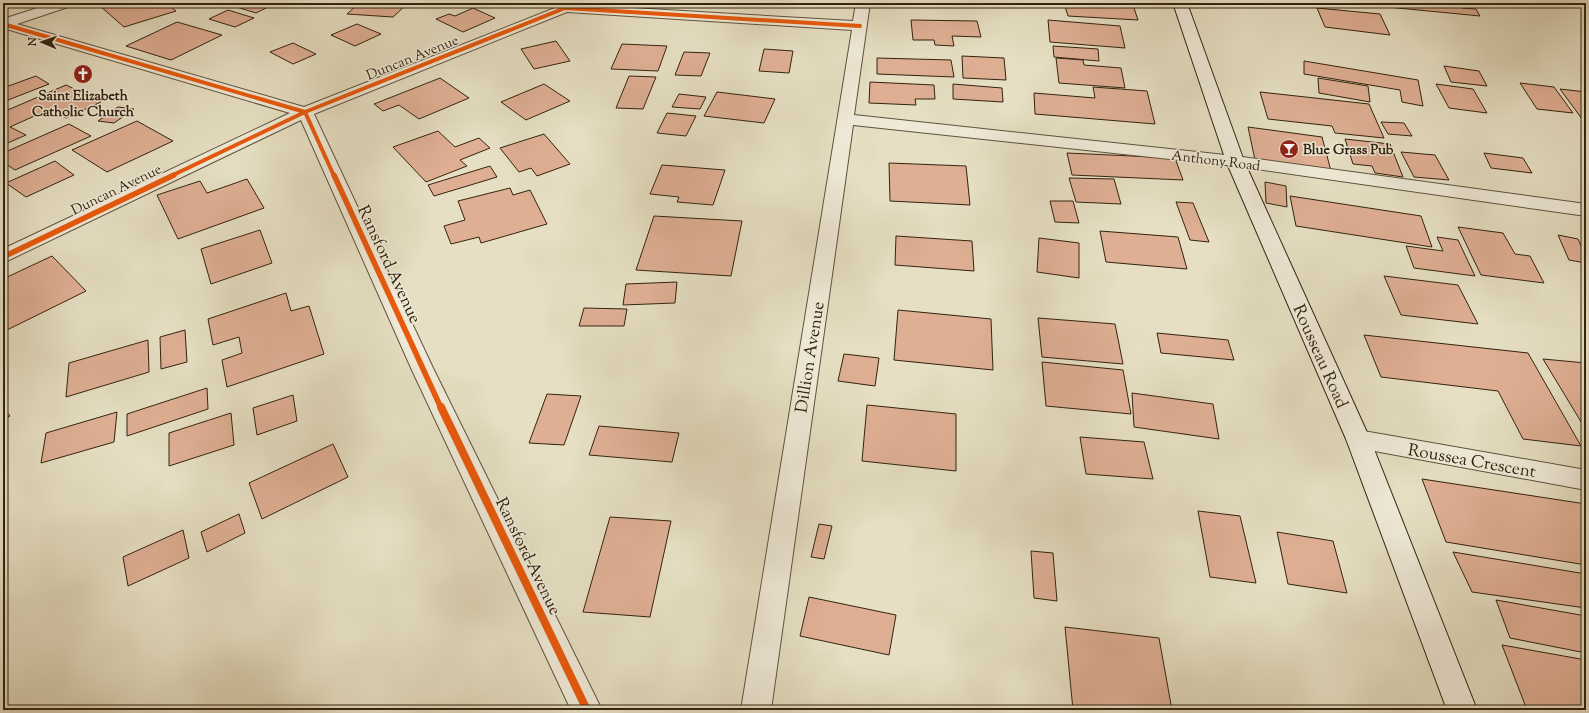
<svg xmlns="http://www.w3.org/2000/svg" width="1589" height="713" viewBox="0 0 1589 713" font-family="'Sorts Mill Goudy',serif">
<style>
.building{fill:#dfaf94;stroke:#32230f}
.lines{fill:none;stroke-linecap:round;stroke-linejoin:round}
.street-casing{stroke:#5f523c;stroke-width:2}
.secondary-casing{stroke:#32230f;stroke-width:2}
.street{fill:#efead8;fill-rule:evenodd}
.secondary{fill:#efead8;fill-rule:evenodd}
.cycleway-far2-casing{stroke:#efead8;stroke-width:5.5}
.cycleway-far1-casing{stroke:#efead8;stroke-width:8}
.cycleway-casing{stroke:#efead8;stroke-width:10}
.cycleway-far2{stroke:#e8590c;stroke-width:4}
.cycleway-far1{stroke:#e8590c;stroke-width:5.5}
.cycleway{stroke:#e8590c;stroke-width:8}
.labels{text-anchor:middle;stroke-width:3;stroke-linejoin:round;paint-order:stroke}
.far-street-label{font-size:14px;fill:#32230f;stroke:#efead8}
.far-poi-label{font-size:14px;font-weight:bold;fill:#32230f;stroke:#efead8}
.street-label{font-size:17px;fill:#32230f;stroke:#efead8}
</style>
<rect width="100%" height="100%" fill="#e6dfc3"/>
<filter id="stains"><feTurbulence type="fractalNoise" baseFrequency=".005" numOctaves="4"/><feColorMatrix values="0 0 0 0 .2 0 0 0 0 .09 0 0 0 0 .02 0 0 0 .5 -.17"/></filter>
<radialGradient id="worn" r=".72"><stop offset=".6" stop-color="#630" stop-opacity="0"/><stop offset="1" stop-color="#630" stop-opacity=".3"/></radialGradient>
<g class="building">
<polygon points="111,3 166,3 176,11 124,27 100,6"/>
<polygon points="235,3 271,3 274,4 256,13 230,5"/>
<polygon points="359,3 408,3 393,17 347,14"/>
<polygon points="662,3 680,3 678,7 660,6"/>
<polygon points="1064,3 1133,5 1138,20 1068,16"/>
<polygon points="1346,3 1459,3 1462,8 1476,9 1480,16"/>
<polygon points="473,8 495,18 463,32 436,19 449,14 455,16"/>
<polygon points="1317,8 1380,14 1390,35 1325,27"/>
<polygon points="228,10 254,18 235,27 209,19"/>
<polygon points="911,20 977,21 981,37 952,36 954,46 935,45 934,40 913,40"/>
<polygon points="1048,20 1120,26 1125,48 1050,42"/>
<polygon points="177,22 222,35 171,60 126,46"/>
<polygon points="357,24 381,34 355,46 331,35"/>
<polygon points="556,41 570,61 534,69 521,49"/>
<polygon points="293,43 316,54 293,64 270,52"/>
<polygon points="622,44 667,46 658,71 611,69"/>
<polygon points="1053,46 1098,49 1099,61 1054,57"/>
<polygon points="764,49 793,51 789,73 759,71"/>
<polygon points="684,52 710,53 701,76 675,75"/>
<polygon points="962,56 1004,58 1006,80 963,78"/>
<polygon points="877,58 951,60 954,77 877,74"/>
<polygon points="1056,58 1083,60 1084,65 1121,68 1125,88 1059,83"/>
<polygon points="1304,61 1418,80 1423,106 1402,102 1400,90 1304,74"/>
<polygon points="1444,66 1479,71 1487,86 1451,82"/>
<polygon points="36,76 49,84 3,102 3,88"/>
<polygon points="629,76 656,77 643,109 616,108"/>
<polygon points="440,78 469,98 419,119 399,105 383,111 374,104"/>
<polygon points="1318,78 1368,86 1370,102 1319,93"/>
<polygon points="870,82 934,85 935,99 915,99 916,105 869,103"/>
<polygon points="1520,83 1554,87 1573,113 1537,109"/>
<polygon points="544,84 570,101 526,120 501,102"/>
<polygon points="953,84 1002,88 1003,102 953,99"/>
<polygon points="1436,84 1473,89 1487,113 1449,108"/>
<polygon points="66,85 101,102 66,118 50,109 10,127 26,135 3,145 3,112"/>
<polygon points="1093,87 1147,91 1155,124 1035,114 1034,93 1095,98"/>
<polygon points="1560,89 1586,92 1586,123 1585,123"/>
<polygon points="717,92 775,99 764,123 704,116"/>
<polygon points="1260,92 1369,104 1384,138 1335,133 1332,126 1268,119"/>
<polygon points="679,94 706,97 700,109 672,107"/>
<polygon points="118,107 134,109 114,123 98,121"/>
<polygon points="667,113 696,116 686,136 657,133"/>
<polygon points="137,121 173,141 107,172 72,150"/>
<polygon points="1381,122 1404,123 1412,136 1388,134"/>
<polygon points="69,124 91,136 15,170 3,162 3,153"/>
<polygon points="1248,127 1322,137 1331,171 1255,160"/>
<polygon points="438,131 455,147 479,138 490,148 460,160 467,166 426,182 393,147"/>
<polygon points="544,134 570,164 537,176 531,168 519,172 500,148"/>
<polygon points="1345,139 1390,144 1403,177 1375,173 1372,166 1353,164"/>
<polygon points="1401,152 1435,155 1449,180 1414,177"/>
<polygon points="1067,153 1175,158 1183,180 1072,175"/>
<polygon points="1484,153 1523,158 1532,173 1491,168"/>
<polygon points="55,161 74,175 26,197 6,183"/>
<polygon points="889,163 966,166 970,205 890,201"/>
<polygon points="662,165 725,170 713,205 677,202 679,197 650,194"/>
<polygon points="490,166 497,177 434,196 428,185"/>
<polygon points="1069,178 1114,179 1121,204 1076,202"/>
<polygon points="247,179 264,208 178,239 157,195 200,181 207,193"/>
<polygon points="1265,182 1286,186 1287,207 1266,203"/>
<polygon points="510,188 513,195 530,190 547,224 481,243 479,237 451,244 444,226 465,220 458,201"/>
<polygon points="1290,196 1421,216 1432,247 1296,226"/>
<polygon points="1050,201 1073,201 1079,223 1055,222"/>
<polygon points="1176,202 1193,203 1209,242 1190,240"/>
<polygon points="654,216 742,221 731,276 636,270"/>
<polygon points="1458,227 1503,233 1515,254 1530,256 1544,283 1481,275"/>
<polygon points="260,230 272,263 211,284 201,249"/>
<polygon points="1100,231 1178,237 1187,269 1106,262"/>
<polygon points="1558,235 1578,239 1586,257 1586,263 1569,260"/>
<polygon points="896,236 972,241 974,271 895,265"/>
<polygon points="1437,237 1458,240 1475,276 1414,268 1406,246 1443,251"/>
<polygon points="1039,238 1079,243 1079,278 1037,272"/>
<polygon points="52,256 86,291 7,330 3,325 3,279"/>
<polygon points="1384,276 1458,285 1478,324 1401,315"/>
<polygon points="677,282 675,303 623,305 626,284"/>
<polygon points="286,293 291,311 309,306 324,354 227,387 222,360 242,353 239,337 213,345 208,319"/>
<polygon points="584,308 627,309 624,326 579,326"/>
<polygon points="898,310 991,319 993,370 894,360"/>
<polygon points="1038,318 1115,324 1123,364 1042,357"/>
<polygon points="185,330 187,362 161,369 160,337"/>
<polygon points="1157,333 1228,340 1234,360 1161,353"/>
<polygon points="1364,335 1528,353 1581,446 1523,439 1498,391 1381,377"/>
<polygon points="148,340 149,372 66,397 69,363"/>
<polygon points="844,354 879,358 875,386 838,381"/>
<polygon points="1543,359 1586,363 1586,430"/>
<polygon points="1042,362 1123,370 1131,414 1046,406"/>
<polygon points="207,388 208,409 127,436 127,414"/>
<polygon points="1132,393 1213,404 1219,439 1134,427"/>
<polygon points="547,394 581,396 564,445 529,443"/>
<polygon points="293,395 297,421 257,435 253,408"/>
<polygon points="867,405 956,414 956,471 862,461"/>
<polygon points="3,408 10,416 3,420"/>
<polygon points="117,412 114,442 41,463 46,433"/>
<polygon points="231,413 234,445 169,466 169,433"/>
<polygon points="599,426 679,433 672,462 589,455"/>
<polygon points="1080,437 1144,442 1153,479 1086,474"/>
<polygon points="333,444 348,477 262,519 249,483"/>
<polygon points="1422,479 1586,504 1586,565 1446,542"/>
<polygon points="1198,511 1240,516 1256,583 1210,577"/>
<polygon points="239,514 245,533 207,552 201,532"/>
<polygon points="610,517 671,521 650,617 583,612"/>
<polygon points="819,524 832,526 824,559 811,557"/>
<polygon points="183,530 189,558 128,586 123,557"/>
<polygon points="1277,532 1333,541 1347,593 1288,584"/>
<polygon points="1031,551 1053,553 1057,601 1034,598"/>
<polygon points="1453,552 1586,574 1586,608 1472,592"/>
<polygon points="809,597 896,615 889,655 800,636"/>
<polygon points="1496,600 1586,616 1586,653 1510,638"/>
<polygon points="1065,627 1159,638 1172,710 1073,710"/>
<polygon points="1502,645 1586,660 1586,710 1527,710"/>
</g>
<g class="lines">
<defs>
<g id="street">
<polygon points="53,3 73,3 71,6 17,24 304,107 565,4 853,21 856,3 870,3 854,115 1235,156 1586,204 1586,216 1235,166 853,125 771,710 741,710 852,30 567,12 314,114 433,368 602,710 571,710 411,368 301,120 3,263 3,249 290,113 3,28 3,19"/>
<polygon points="1358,430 1586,470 1586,490 1358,448 1350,446 1346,439 1350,432"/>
</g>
<polygon id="secondary" points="1173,3 1187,3 1244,161 1370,439 1477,710 1447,710 1346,439 1226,161"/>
</defs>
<use href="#street" class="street-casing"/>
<use href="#secondary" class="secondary-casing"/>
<use href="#street" class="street"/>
<use href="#secondary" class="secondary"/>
<defs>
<g id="cycleway-far2">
<polyline points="3,24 305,112 334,176"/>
<polyline points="171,176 305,112 565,8 860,26"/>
</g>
<g id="cycleway-far1">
<polyline points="334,175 441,408"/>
<polyline points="3,257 174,175"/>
</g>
<polyline id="cycleway" points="441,407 587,710"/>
</defs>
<use href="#cycleway-far2" class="cycleway-far2-casing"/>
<use href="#cycleway-far1" class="cycleway-far1-casing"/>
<use href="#cycleway" class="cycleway-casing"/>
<use href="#cycleway-far2" class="cycleway-far2"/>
<use href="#cycleway-far1" class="cycleway-far1"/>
<use href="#cycleway" class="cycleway"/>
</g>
<defs>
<symbol id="church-disc" viewBox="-11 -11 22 22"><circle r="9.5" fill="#8f2418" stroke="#efead8"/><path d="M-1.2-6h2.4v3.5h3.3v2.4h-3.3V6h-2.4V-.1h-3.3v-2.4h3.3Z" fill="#fff"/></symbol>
<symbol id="bar-disc" viewBox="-11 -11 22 22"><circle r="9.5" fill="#8f2418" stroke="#efead8"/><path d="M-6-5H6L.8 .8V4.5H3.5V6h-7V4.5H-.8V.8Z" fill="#fff"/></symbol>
</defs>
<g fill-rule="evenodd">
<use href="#church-disc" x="72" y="63" width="22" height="22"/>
<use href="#bar-disc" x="1278" y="138" width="22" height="22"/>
</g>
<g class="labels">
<g class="far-street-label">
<text transform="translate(412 57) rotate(-22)" y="5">Duncan Avenue</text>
<text transform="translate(1216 160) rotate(7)" y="5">Anthony Road</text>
<text transform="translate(116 189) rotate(-26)" y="5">Duncan Avenue</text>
</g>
<g class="far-poi-label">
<text x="83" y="100">Saint Elizabeth<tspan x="83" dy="16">Catholic Church</tspan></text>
<text x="1303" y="154" text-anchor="start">Blue Grass Pub</text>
</g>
<g class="street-label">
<text transform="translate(390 264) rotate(65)" y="6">Ransford Avenue</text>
<text transform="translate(1321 356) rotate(66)" y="6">Rousseau Road</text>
<text transform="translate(809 357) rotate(-81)" y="6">Dillion Avenue</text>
<text transform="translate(1472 460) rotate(10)" y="6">Roussea Crescent</text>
<text transform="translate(529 556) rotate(64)" y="6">Ransford Avenue</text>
</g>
</g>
<rect width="1589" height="713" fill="none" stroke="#e6dfc3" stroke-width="16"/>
<rect x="4" y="4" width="1581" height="705" fill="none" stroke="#32230f" stroke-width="2"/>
<rect x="8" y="8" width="1573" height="697" fill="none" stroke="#32230f"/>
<g transform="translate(42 42) rotate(272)" stroke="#efead8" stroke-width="3" paint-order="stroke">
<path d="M0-3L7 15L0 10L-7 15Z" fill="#32230f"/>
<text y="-6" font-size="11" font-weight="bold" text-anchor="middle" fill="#32230f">N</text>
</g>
<rect width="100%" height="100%" filter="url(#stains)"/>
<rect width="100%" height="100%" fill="url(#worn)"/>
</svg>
